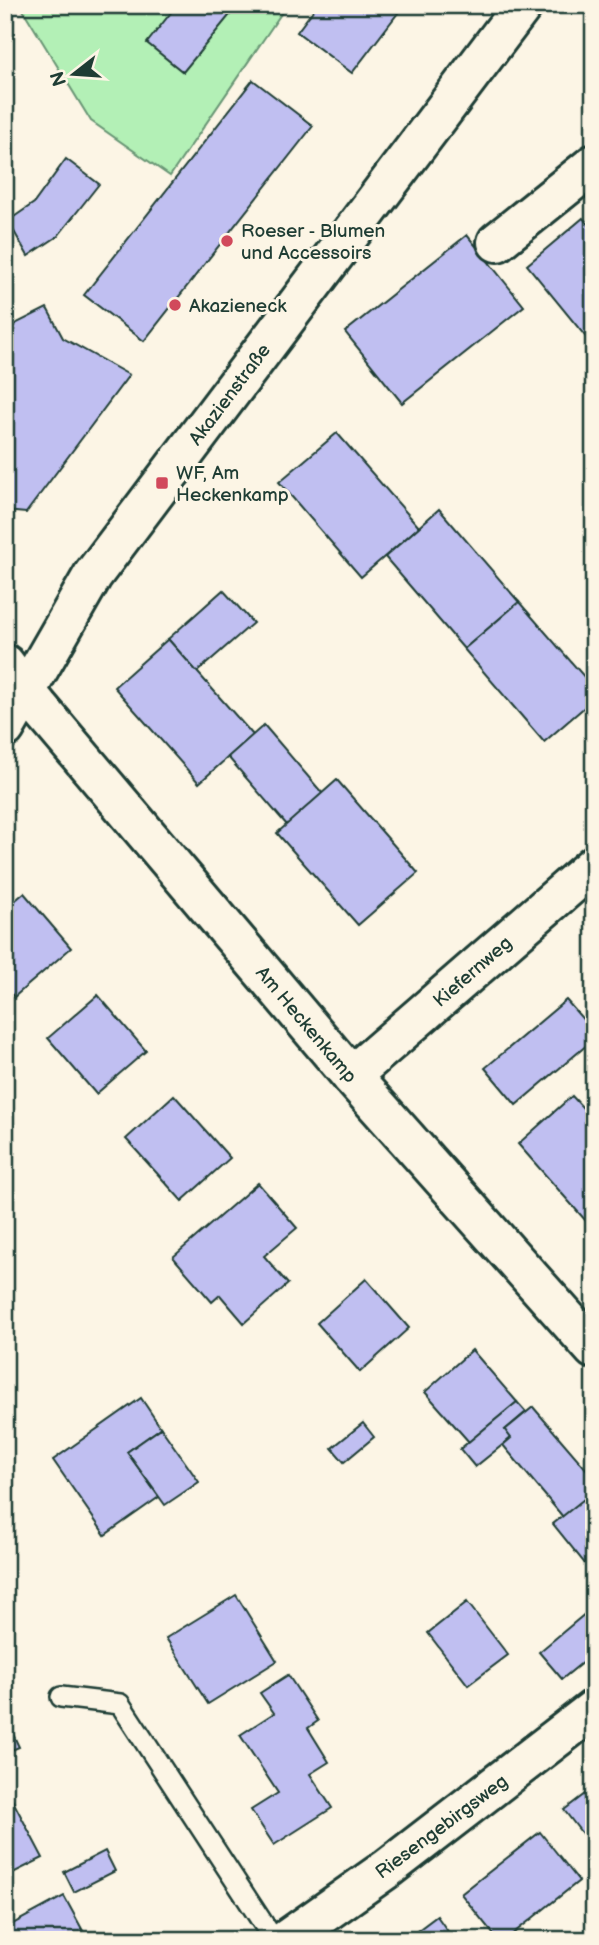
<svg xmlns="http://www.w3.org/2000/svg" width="599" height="1945" viewBox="0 0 599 1945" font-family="'Balsamiq Sans',sans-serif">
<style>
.green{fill:#b3f0b6;stroke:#699675;stroke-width:2}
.building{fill:#c0bff1;stroke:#1f3d34;stroke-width:2}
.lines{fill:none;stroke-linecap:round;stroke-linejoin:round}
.lane-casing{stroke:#1f3d34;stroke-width:24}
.street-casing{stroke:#1f3d34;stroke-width:44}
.lane{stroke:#fcf5e5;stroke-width:19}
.street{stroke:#fcf5e5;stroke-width:38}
.poi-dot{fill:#d1495b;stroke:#fcf5e5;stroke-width:2.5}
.labels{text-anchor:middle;stroke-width:6;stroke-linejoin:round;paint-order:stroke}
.poi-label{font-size:19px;fill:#1f3d34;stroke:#fcf5e5;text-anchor:start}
.street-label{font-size:19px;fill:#1f3d34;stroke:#fcf5e5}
</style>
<rect width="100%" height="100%" fill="#fcf5e5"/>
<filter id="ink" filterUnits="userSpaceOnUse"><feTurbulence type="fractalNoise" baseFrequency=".0143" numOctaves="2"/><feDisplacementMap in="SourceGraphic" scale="14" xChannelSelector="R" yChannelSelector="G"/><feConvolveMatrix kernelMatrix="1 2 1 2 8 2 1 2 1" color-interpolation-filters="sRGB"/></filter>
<g filter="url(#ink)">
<polygon class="green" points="20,5 287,5 170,176 91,121"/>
<g class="building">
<polygon points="177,5 238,5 183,72 147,43"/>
<polygon points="317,5 404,5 352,73 297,32"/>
<polygon points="253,80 313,126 144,341 84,295"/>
<polygon points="66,159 99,184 58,236 28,256 8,221 34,203"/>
<polygon points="583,218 594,231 594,347 527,265"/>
<polygon points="467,235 524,306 402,403 345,332"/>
<polygon points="47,308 63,338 129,375 26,513 5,511 5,329"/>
<polygon points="337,433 419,527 361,577 279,482"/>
<polygon points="439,509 519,602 464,649 385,557"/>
<polygon points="223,590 253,623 197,672 168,639"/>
<polygon points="519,602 594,688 594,699 544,742 464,649"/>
<polygon points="168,639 253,735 199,783 114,687"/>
<polygon points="264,725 323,794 287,825 228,757"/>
<polygon points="337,780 418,873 358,925 277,833"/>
<polygon points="24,893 71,948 14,997 5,987 5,909"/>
<polygon points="98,995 146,1051 96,1094 48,1038"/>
<polygon points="566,1000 594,1032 594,1039 516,1105 485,1068"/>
<polygon points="174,1095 230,1158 182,1201 126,1139"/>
<polygon points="572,1096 594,1120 594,1230 518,1144"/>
<polygon points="258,1183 297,1228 264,1256 288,1284 244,1323 220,1295 212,1302 173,1257"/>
<polygon points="366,1279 409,1328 360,1372 317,1323"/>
<polygon points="472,1350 517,1402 469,1442 425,1392"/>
<polygon points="141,1398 161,1428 127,1452 159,1497 105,1535 53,1460"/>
<polygon points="517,1402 526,1412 505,1430 511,1438 475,1467 460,1449"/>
<polygon points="533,1407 594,1478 594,1491 563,1517 503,1445 511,1438 505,1430"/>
<polygon points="363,1423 374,1437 344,1462 332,1448"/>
<polygon points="161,1428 199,1482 165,1505 127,1452"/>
<polygon points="594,1491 594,1575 553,1524"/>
<polygon points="236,1595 277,1661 208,1704 166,1638"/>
<polygon points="467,1602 508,1655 468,1685 428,1633"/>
<polygon points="586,1613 594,1623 594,1653 562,1679 539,1652"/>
<polygon points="288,1675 318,1721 308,1728 329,1762 310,1774 332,1808 274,1845 251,1810 278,1793 240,1735 274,1713 260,1693"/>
<polygon points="5,1717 19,1747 5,1753"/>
<polygon points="5,1786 43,1858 5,1877"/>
<polygon points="594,1787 594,1849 564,1810"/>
<polygon points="540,1832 579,1881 505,1940 498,1940 461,1894"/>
<polygon points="105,1851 115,1871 74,1892 64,1872"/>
<polygon points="64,1896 88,1940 5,1940 5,1928"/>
<polygon points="437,1916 454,1940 405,1940"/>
</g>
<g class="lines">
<defs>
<polyline id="lane" points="61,1697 120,1704 274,1940"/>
<g id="street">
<polyline points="497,242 594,164"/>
<polyline points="5,664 27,693 351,1076 594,1349"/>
<polyline points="5,728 93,575 523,5"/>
<polyline points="351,1076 594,865"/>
<polyline points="286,1940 388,1868 594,1709"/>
</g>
</defs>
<use href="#lane" class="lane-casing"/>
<use href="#street" class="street-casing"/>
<use href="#lane" class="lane"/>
<use href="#street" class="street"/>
</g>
</g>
<g class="poi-dot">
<circle cx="227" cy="241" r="7"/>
<circle cx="175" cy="305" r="7"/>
<rect x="155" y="476" width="14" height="14" rx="3.5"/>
</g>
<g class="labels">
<g class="poi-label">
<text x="241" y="237">Roeser - Blumen<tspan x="241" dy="22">und Accessoirs</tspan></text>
<text x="189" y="312">Akazieneck</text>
<text x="176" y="479">WF, Am<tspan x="176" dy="22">Heckenkamp</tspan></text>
</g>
<g class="street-label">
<text transform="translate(229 394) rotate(-53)" y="7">Akazienstraße</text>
<text transform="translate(472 971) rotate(-41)" y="7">Kiefernweg</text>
<text transform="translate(307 1024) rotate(50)" y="7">Am Heckenkamp</text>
<text transform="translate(441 1826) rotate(-37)" y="7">Riesengebirgsweg</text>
</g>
</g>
<rect width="599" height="1945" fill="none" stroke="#fcf5e5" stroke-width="28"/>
<rect x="14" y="14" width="571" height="1917" fill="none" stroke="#1f3d34" stroke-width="2.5" filter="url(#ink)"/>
<g transform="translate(74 74) rotate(253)" stroke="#fcf5e5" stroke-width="5" paint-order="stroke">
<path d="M0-5L12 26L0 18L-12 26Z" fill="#1f3d34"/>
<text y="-10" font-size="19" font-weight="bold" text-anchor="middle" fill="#1f3d34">N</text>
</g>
</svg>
